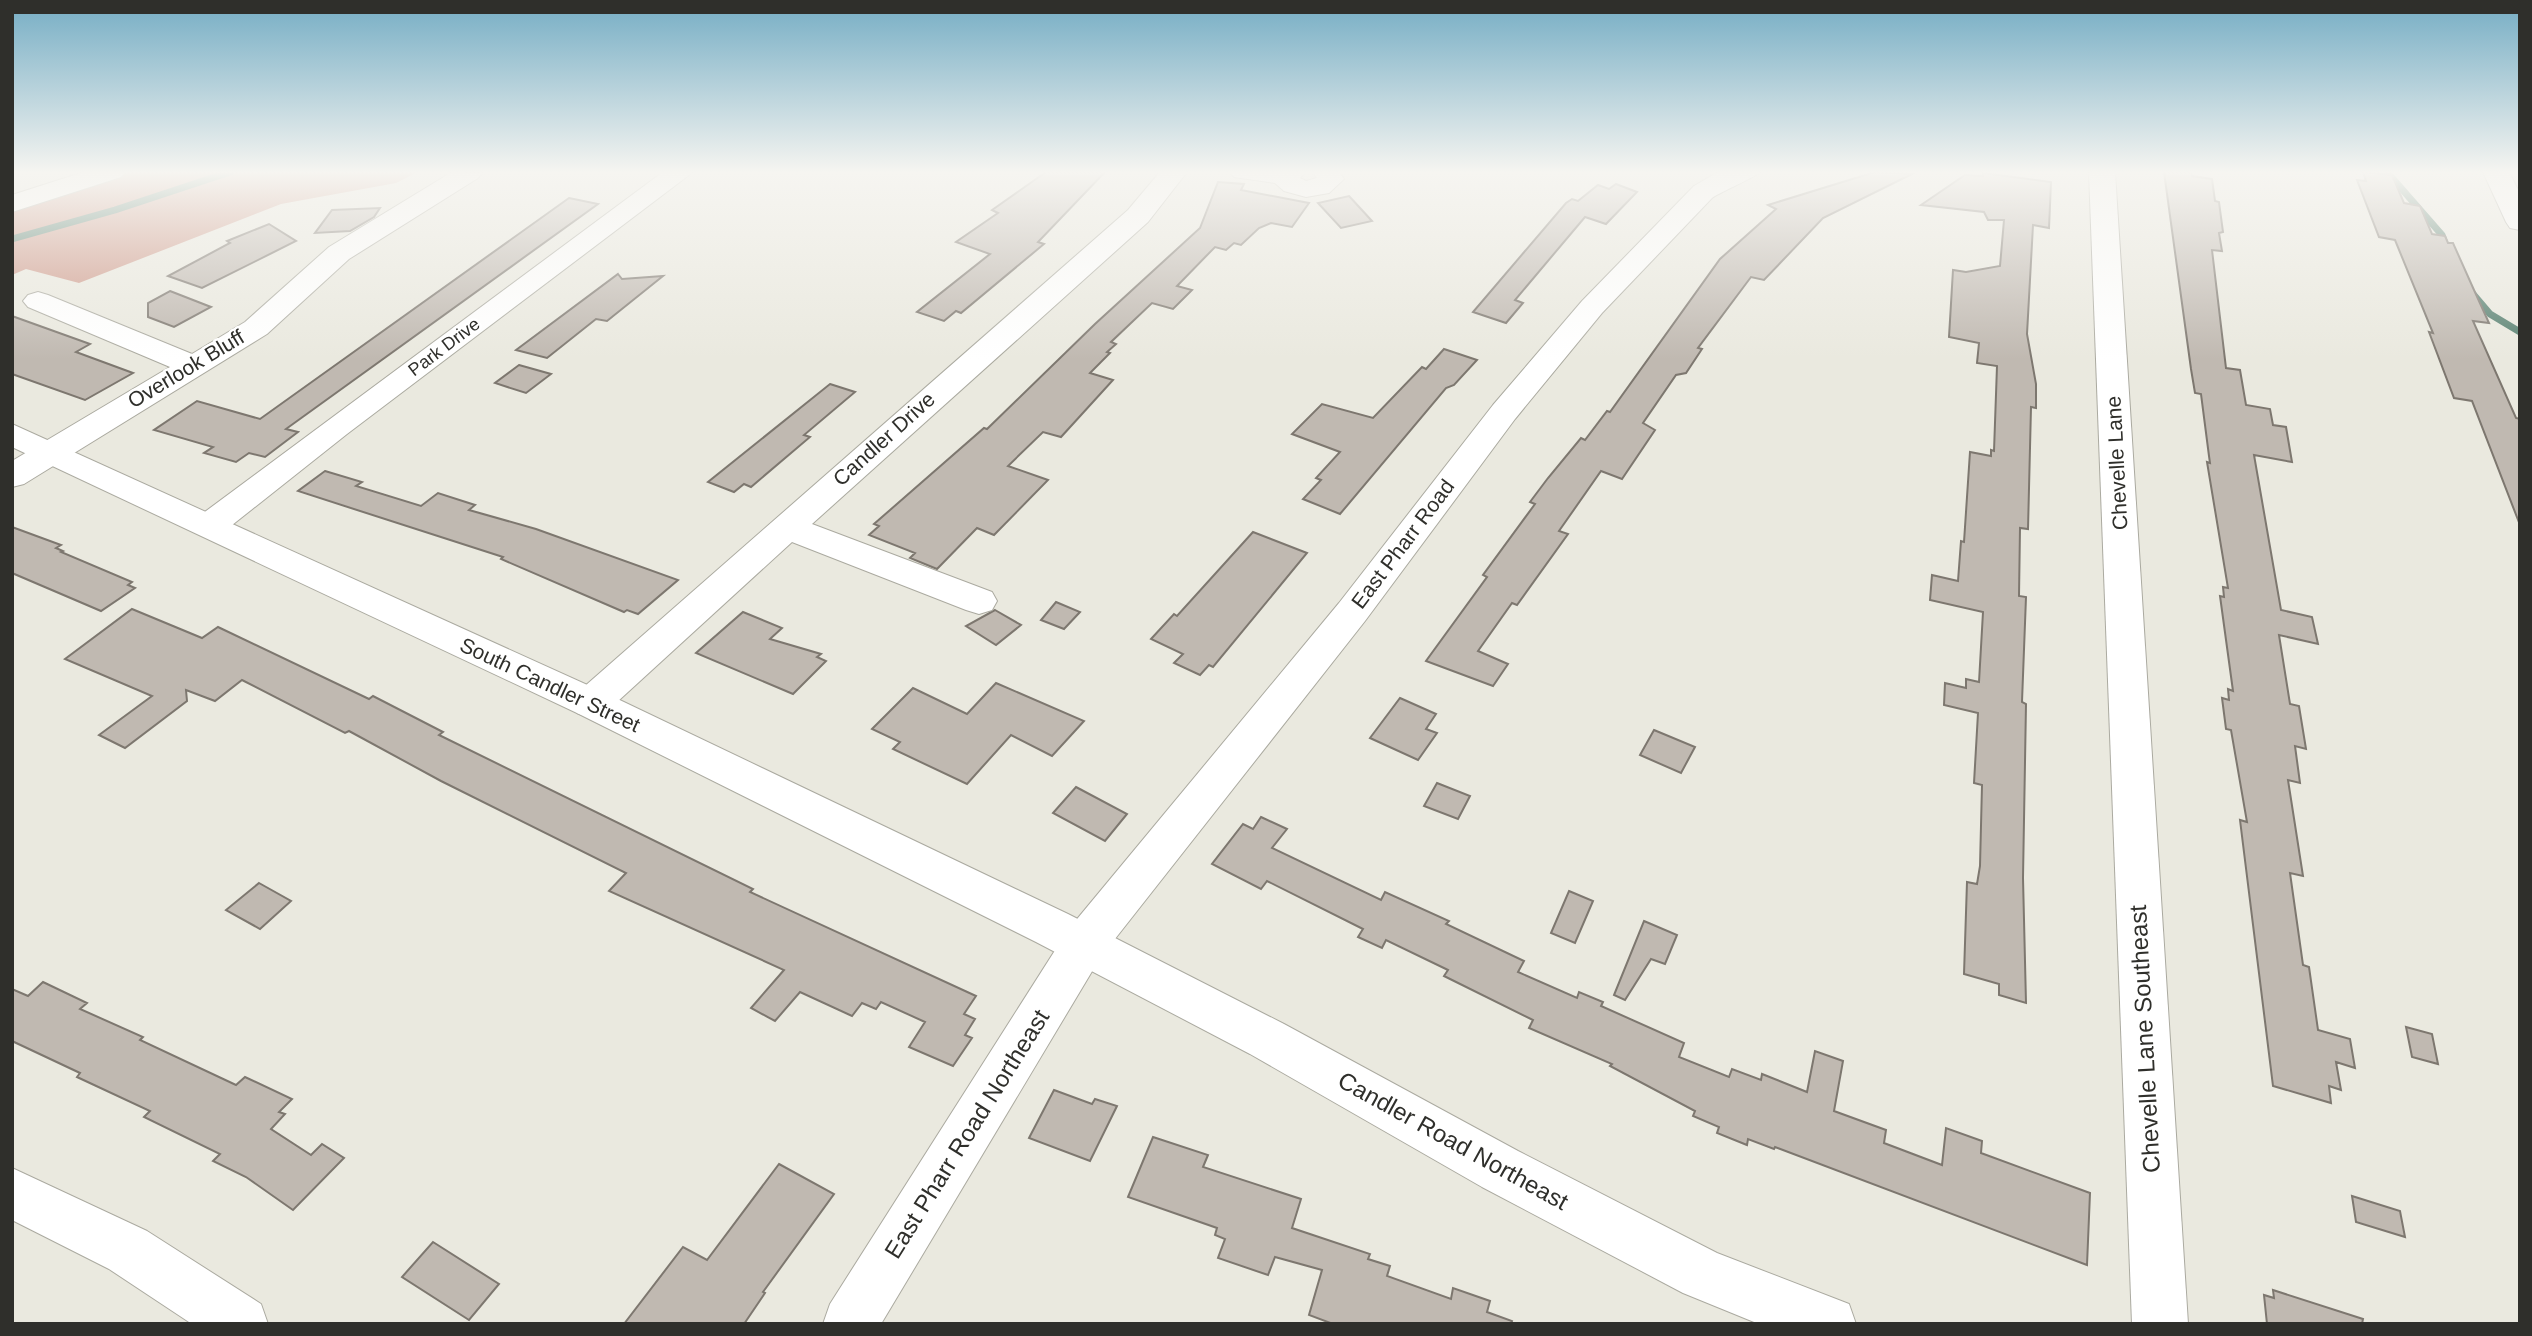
<svg xmlns="http://www.w3.org/2000/svg" width="2532" height="1336" viewBox="0 0 2532 1336" font-family="Helvetica,sans-serif">
<style>
.forest{fill:#ce998a}
.lines{fill:none;stroke-linecap:round;stroke-linejoin:round}
.stream{stroke:#578070;stroke-width:7}
.building{fill:#c0b9b1;stroke:#7d776f;stroke-width:2}
.minor-casing{stroke:#abaaa0;stroke-width:2}
.major-casing{stroke:#abaaa0;stroke-width:2}
.minor{fill:#fff;fill-rule:evenodd}
.major{fill:#fff;fill-rule:evenodd}
.labels{text-anchor:middle;stroke-width:5;stroke-linejoin:round;paint-order:stroke}
.far-street-label{font-size:18px;fill:#2f2f2b;stroke:#fff}
.street-label{font-size:21px;fill:#2f2f2b;stroke:#fff}
.near-street-label{font-size:24px;fill:#2f2f2b;stroke:#fff}
</style>
<rect width="100%" height="100%" fill="#eae9df"/>
<polygon class="forest" points="91,172 418,172 396,183 281,204 79,283 26,269 12,275 12,201"/>
<g class="lines">
<g class="stream">
<polyline points="2387,172 2442,235 2446,246"/>
<polyline points="12,239 115,210 230,172"/>
<polyline points="2473,294 2490,314 2520,332"/>
</g>
</g>
<g class="building">
<polygon points="1046,172 1105,172 1038,242 1044,244 961,313 956,311 944,321 917,312 990,254 956,242 998,213 992,210"/>
<polygon points="1875,172 1912,174 1823,218 1764,280 1751,277 1698,348 1702,349 1686,373 1676,375 1643,423 1655,430 1622,479 1601,471 1559,531 1568,534 1517,605 1512,603 1478,651 1508,664 1493,686 1426,661 1487,577 1483,575 1535,504 1530,502 1548,478 1581,438 1585,440 1607,411 1610,412 1720,259 1776,209 1768,205"/>
<polygon points="2164,172 2191,172 2192,176 2212,179 2215,201 2219,202 2223,232 2219,233 2222,251 2212,250 2226,368 2240,370 2246,405 2270,409 2273,425 2286,427 2292,462 2254,455 2281,610 2312,617 2318,644 2279,635 2290,704 2299,706 2306,749 2295,746 2300,783 2288,780 2303,876 2290,873 2303,965 2309,967 2318,1030 2350,1039 2355,1068 2336,1062 2341,1090 2329,1086 2331,1103 2273,1086 2240,820 2247,822 2231,730 2226,729 2222,698 2229,700 2228,689 2233,691 2220,596 2224,597 2223,587 2228,588 2207,462 2210,463 2209,456 2201,394 2195,393 2191,369"/>
<polygon points="2363,172 2392,175 2404,203 2420,206 2432,234 2445,236 2448,243 2453,243 2474,290 2489,323 2473,321 2516,418 2520,419 2520,525 2472,401 2454,398 2429,332 2433,333 2395,240 2379,237 2357,180 2366,181"/>
<polygon points="1983,173 2051,182 2049,228 2033,225 2027,334 2036,384 2036,408 2031,407 2028,529 2020,528 2019,596 2026,597 2022,702 2026,704 2023,878 2026,1003 1999,995 1999,984 1964,974 1967,882 1977,884 1980,866 1982,785 1974,783 1978,713 1944,705 1945,683 1966,688 1966,679 1979,682 1983,612 1930,600 1932,575 1958,581 1961,541 1964,542 1970,452 1991,456 1991,450 1994,451 1997,366 1977,363 1979,343 1949,337 1953,270 1966,272 2000,266 2004,220 1988,220 1984,212 1921,205 1965,175 1983,176"/>
<polygon points="1218,182 1244,184 1241,190 1309,203 1292,227 1271,223 1259,228 1241,245 1234,243 1226,250 1215,247 1177,286 1192,290 1173,309 1152,303 1111,342 1116,344 1107,352 1110,353 1090,373 1113,380 1061,437 1043,432 1008,466 1048,480 994,535 977,528 937,569 910,558 915,553 869,535 879,526 874,524 984,428 987,429 1095,324 1200,228"/>
<polygon points="1616,184 1637,192 1606,224 1585,217 1515,300 1523,303 1506,323 1473,312 1566,203 1572,199 1578,201 1598,185 1609,189"/>
<polygon points="1349,196 1372,221 1341,228 1318,203"/>
<polygon points="569,198 598,204 286,429 298,432 265,457 249,453 236,462 204,453 213,447 154,430 197,401 260,419"/>
<polygon points="380,208 374,217 350,231 315,233 332,210"/>
<polygon points="269,224 296,241 202,288 168,276 230,243 227,241"/>
<polygon points="618,274 622,279 663,276 607,321 596,319 547,358 516,350"/>
<polygon points="170,291 211,307 174,327 148,317 148,303"/>
<polygon points="12,316 90,344 76,352 133,373 85,400 12,374"/>
<polygon points="1444,349 1477,360 1454,385 1446,388 1340,514 1303,499 1321,480 1316,478 1340,452 1292,434 1322,404 1373,418 1422,367 1426,369"/>
<polygon points="519,365 551,374 526,393 495,383"/>
<polygon points="830,384 855,392 804,435 810,437 751,487 744,484 734,492 708,482"/>
<polygon points="325,471 362,482 356,486 421,506 438,493 475,505 469,510 536,529 678,580 638,614 627,610 624,612 501,559 503,557 298,491"/>
<polygon points="12,527 61,545 56,548 63,551 61,552 132,582 128,585 135,588 101,611 12,573"/>
<polygon points="1253,532 1307,553 1213,667 1209,665 1200,675 1174,663 1183,654 1151,639 1174,614 1177,616"/>
<polygon points="1056,602 1080,612 1064,629 1041,620"/>
<polygon points="132,609 202,638 218,627 369,699 373,696 443,732 439,735 753,889 750,892 976,996 964,1014 975,1019 965,1035 972,1038 953,1066 909,1047 925,1022 881,1002 876,1009 862,1003 852,1016 800,992 775,1021 751,1008 784,970 609,891 626,873 441,781 349,731 345,733 242,680 215,701 186,690 187,701 125,748 99,735 152,696 65,659"/>
<polygon points="995,610 1021,625 996,645 966,626"/>
<polygon points="743,612 782,628 770,639 821,654 817,657 826,661 793,694 696,653"/>
<polygon points="996,683 1084,721 1052,756 1011,735 967,784 893,749 900,742 872,729 913,688 967,714"/>
<polygon points="1400,698 1436,714 1426,729 1437,733 1418,760 1370,738"/>
<polygon points="1654,730 1695,747 1681,773 1640,755"/>
<polygon points="1437,783 1470,796 1458,819 1424,806"/>
<polygon points="1076,787 1127,814 1105,841 1053,813"/>
<polygon points="1261,817 1287,829 1272,848 1381,900 1385,892 1449,921 1446,924 1524,961 1518,972 1577,998 1579,992 1603,1002 1601,1006 1684,1043 1679,1057 1729,1077 1732,1069 1761,1080 1762,1074 1807,1092 1815,1051 1843,1061 1834,1111 1886,1130 1884,1143 1942,1165 1946,1128 1982,1141 1981,1153 2090,1193 2087,1265 1775,1147 1774,1149 1748,1139 1747,1145 1717,1133 1719,1127 1693,1116 1695,1111 1610,1066 1612,1064 1529,1028 1533,1020 1444,976 1448,970 1386,940 1382,948 1358,937 1363,929 1267,881 1261,889 1212,864 1243,824 1253,829"/>
<polygon points="259,883 291,901 260,929 226,910"/>
<polygon points="1569,891 1593,901 1575,943 1551,933"/>
<polygon points="1644,921 1677,935 1665,964 1651,959 1625,1000 1614,995"/>
<polygon points="43,982 87,1003 80,1009 143,1037 140,1040 236,1085 245,1077 292,1099 279,1112 285,1114 271,1129 311,1155 322,1144 344,1158 293,1210 246,1177 213,1161 220,1154 144,1117 150,1111 77,1077 80,1073 12,1041 12,989 28,996"/>
<polygon points="2406,1027 2432,1034 2438,1064 2412,1057"/>
<polygon points="1054,1090 1092,1104 1095,1099 1117,1106 1090,1161 1029,1138"/>
<polygon points="1153,1137 1208,1155 1203,1167 1301,1199 1292,1228 1370,1254 1368,1259 1390,1266 1387,1276 1451,1299 1453,1288 1490,1301 1487,1312 1512,1321 1511,1324 1333,1324 1309,1315 1322,1270 1275,1257 1268,1275 1218,1258 1225,1239 1215,1235 1217,1228 1128,1197"/>
<polygon points="779,1164 834,1194 763,1292 765,1293 744,1324 624,1324 683,1247 707,1260"/>
<polygon points="2352,1196 2400,1211 2405,1237 2356,1222"/>
<polygon points="433,1242 499,1284 469,1320 402,1277"/>
<polygon points="2273,1290 2363,1319 2362,1324 2267,1324 2264,1295 2274,1298"/>
</g>
<g class="lines">
<defs>
<g id="minor">
<polygon points="84,172 125,172 121,177 12,212 12,195"/>
<polygon points="452,172 482,173 478,178 349,259 267,334 24,484 12,487 12,461 170,367 28,307 23,301 28,295 38,292 48,295 192,354 245,322 329,247"/>
<polygon points="663,172 693,172 347,434 222,533 210,537 198,533 193,525 198,517"/>
<polygon points="1160,172 1187,172 1148,222 812,524 992,592 997,601 992,610 979,614 966,610 792,542 605,713 591,718 577,713 571,703 577,693 1128,210"/>
<polygon points="1230,172 1305,172 1300,178 1306,181 1317,178 1313,172 1339,172 1344,179 1329,193 1306,197 1284,191 1275,183 1234,177"/>
<path d="M1718,172H1760C1756,177 1722,191 1712,198L1602,313L1515,419L1365,621L1100,958L881,1324H823L830,1304L1068,930L1339,603L1493,405L1582,301L1694,186Z"/>
<polygon points="2089,172 2115,172 2188,1324 2132,1324"/>
<polygon points="2483,172 2509,172 2520,194 2520,230 2510,228 2506,222"/>
<polygon points="12,1168 147,1231 261,1304 268,1324 192,1324 109,1269 12,1220"/>
</g>
<polygon id="major" points="12,424 605,693 1068,914 1284,1024 1518,1151 1717,1253 1849,1304 1856,1324 1759,1324 1683,1293 1482,1187 1250,1054 1036,942 577,713 12,447"/>
</defs>
<use href="#minor" class="minor-casing"/>
<use href="#major" class="major-casing"/>
<use href="#minor" class="minor"/>
<use href="#major" class="major"/>
</g>
<linearGradient id="sky" x2="0" y2="1"><stop stop-color="#75adc4"/><stop offset="0.48" stop-color="#f6f5f1"/><stop offset="1" stop-color="#f6f5f1" stop-opacity="0"/></linearGradient>
<rect width="2532" height="359" fill="url(#sky)"/>
<g class="labels">
<g class="far-street-label">
<text transform="translate(444 347) rotate(-37)" y="6">Park Drive</text>
</g>
<g class="street-label">
<text transform="translate(186 369) rotate(-31)" y="7">Overlook Bluff</text>
<text transform="translate(884 439) rotate(-42)" y="7">Candler Drive</text>
<text transform="translate(2117 463) rotate(-93)" y="7">Chevelle Lane</text>
<text transform="translate(1403 544) rotate(-53)" y="7">East Pharr Road</text>
<text transform="translate(550 685) rotate(25)" y="7">South Candler Street</text>
</g>
<g class="near-street-label">
<text transform="translate(2145 1039) rotate(-93)" y="8">Chevelle Lane Southeast</text>
<text transform="translate(967 1134) rotate(-58)" y="8">East Pharr Road Northeast</text>
<text transform="translate(1453 1141) rotate(29)" y="8">Candler Road Northeast</text>
</g>
</g>
<rect width="2532" height="1336" fill="none" stroke="#2f2f2b" stroke-width="28"/>
</svg>
